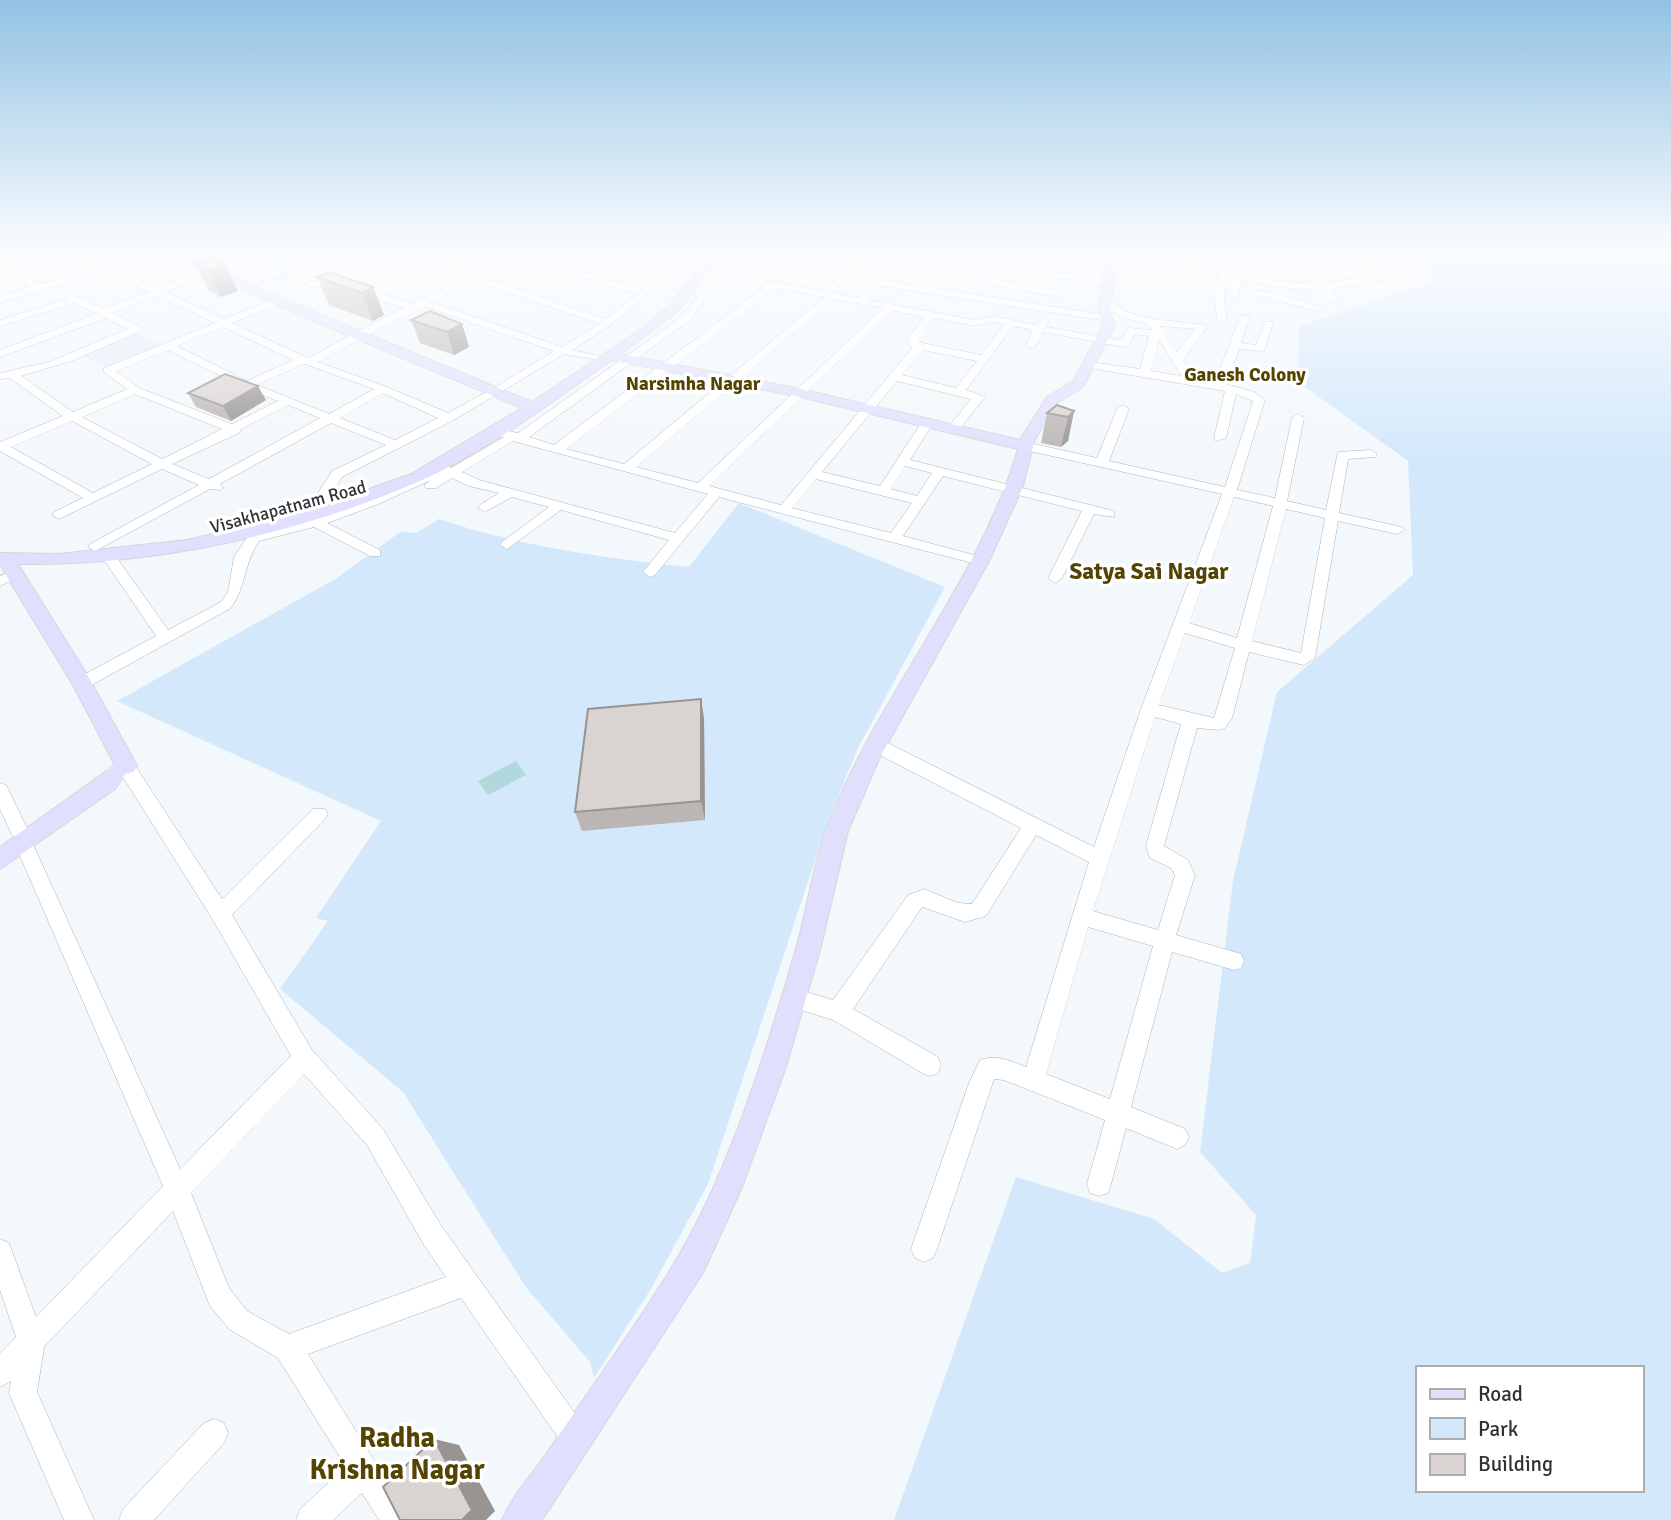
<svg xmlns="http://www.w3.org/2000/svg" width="1671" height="1520" viewBox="0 0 1671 1520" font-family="Signika,sans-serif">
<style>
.built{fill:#e3eef8}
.green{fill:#d3e8fa;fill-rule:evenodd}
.water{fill:#b1d8dc}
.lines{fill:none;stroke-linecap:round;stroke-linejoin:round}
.stream{stroke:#b1d8dc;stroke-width:2}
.minor-casing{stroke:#aeb3b7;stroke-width:1}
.major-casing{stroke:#d5d6d6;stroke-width:2}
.minor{fill:#fff;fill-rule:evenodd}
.major{fill:#e0e0fe;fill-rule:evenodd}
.wall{fill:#bbb5b4}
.shaded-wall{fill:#989492}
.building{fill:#d9d3d1;stroke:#989492;stroke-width:2}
.labels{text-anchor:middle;stroke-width:7;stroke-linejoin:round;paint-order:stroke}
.far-street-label{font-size:18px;fill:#2f3132;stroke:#fff}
.far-neighbourhood-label{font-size:19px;font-weight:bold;fill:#534501;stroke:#fff}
.neighbourhood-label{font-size:23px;font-weight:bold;fill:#534501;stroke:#fff}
.near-quarter-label{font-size:28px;font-weight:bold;fill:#534501;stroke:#fff}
</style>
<rect width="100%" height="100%" fill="#f3f8fc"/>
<polygon class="built" points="135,331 164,346 108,369 79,354"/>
<g class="green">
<path d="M1378,251H1671V1520H894L1016,1177L1154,1219L1222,1273L1250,1263L1256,1215L1200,1152L1233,881L1277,692L1413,575L1408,461L1298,382L1299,326L1440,280L1414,258ZM1417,1368H1641V1490H1417Z"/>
<path d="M739,503L945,587L858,748L829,818L708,1184L652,1287L594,1378L590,1362L525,1286L403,1092L280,989L328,921L316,918L381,821L117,701L337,578L400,532L416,533L439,519C518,546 605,558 689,567Z"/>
</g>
<polygon class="water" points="516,761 526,775 488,795 478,781"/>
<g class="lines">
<polyline class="stream" points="277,282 287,271 287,251"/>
<defs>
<g id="minor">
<path d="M32,251H46L1,266L39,283H47L99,267L69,251H81L108,264L151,251H165L116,268L157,288L257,251H270L166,292L224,319L273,299H281V303L232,323L308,358L403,308L370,296L341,278L305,289L300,286L335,274L332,267H338L343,271L397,251H410L350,275L375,290L464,251H476L448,265L474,274L521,253L642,289L660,265L618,251H632L671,264C642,303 613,325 572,350L599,356V360L564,354L452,421L342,477L324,505H314L312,502L332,471L386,445L331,423L220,484L223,487L221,490L210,489L95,551L88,547L90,544L199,485L162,469L59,519L52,515L54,512L83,498L0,451V442L63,416L10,378L0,379V373L49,362L128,329L106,318L0,357V350L96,314L75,303L0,326V320L67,299L60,294L65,291L104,309L149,292L106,271L0,303V297L30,286L0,273V261ZM522,259L637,294L606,319L483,278ZM440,268L466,278L411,304L383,294ZM475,281L600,324L562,347L431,302ZM157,296L215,323L104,368V372L127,389L73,412L21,376L74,360L141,331V327L112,313ZM423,306L554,351L497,386L496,389L490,390L448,413L387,387L318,362ZM223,327L293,360L247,381L177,346ZM168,350L243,387L278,401L232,424L139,388L116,371ZM303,364H305L374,389L329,414L257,385ZM383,393L438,418L395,440L340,418ZM135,394L222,429L162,459L82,417ZM288,405L320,418L209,479L172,464L239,433L241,429ZM72,421L152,464L93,493L11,447Z"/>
<polygon points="336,251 350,251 254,284 246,282"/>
<path d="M863,251H873L832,293L859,298L904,251L1109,280L1111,282L1106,285L910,255L886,281L1107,315L1112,318L1107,321L881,286L869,300L974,320L993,316L1036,325L1044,317L1049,320L1046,327L1121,340L1128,328L1152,330L1148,324L1121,317L1101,304V300L1105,299L1129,313L1152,319L1206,325L1207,327L1183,360L1195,378L1215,382L1241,315L1250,317L1241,343L1256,345L1265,322H1273L1264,351L1239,349L1226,384L1254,392L1265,400L1237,490L1275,498L1292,418L1298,414L1304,418L1287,501L1326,510L1338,452L1371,450L1377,454L1375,457L1348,459L1339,513L1402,527L1404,530L1397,534L1338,521L1315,658L1304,665L1249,652L1232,718L1225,728L1219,730L1197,728L1164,846L1188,860L1195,875L1176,935L1241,954L1244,961L1241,968L1234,970L1172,952L1131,1107L1185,1129L1189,1137L1185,1145L1177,1149L1126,1128L1111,1184L1108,1193L1099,1196L1090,1193L1087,1184L1105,1120L1004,1080L994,1079L937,1249L933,1258L924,1262L915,1258L911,1249L969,1083L980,1060C996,1054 1011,1061 1026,1067L1089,862L1036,835L986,916L965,922L922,907L853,1009L938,1057L941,1065L938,1073L930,1076L922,1073L833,1020L785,1005L782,998L785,991L793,988L833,1000L908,895L924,889L958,903L972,904L1021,828L870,750L867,745L870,740H882L1094,847L1141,709L1222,494L1025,450L1019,446L1025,442L1097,458L1117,409L1123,405L1129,409L1109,461L1225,487L1253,401L1236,394L1226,438L1216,441L1214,438L1225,391L1090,368L1084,365L1090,362L1140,369L1149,336L1135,334L1128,346L1124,347L1043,332L1035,347L1031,348L1026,345L1033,330L1013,326L966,390L985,397L957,432L947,429L971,399L897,381L822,472L880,486L923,420H931L933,423L910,460L1114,511V517L1094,514L1062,578L1055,583L1048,578L1082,511L943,476L903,536L985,558V564L980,565L719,497L655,575L650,577L643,572L669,540L561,510L507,549L500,545L502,542L549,507L512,497L485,512L478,508L480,505L499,493L469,486L452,478L436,488H426L424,485L431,480L376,505L327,523L380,550V556H370L314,527L259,541C244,563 246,587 231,608L88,687L82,689L74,683L76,679L156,636L100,554L102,551H112L168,630L221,602L228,592L234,557L254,527H264L265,531C324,518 379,495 433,468L444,465L451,468L504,437L494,434V428L518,433L681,317L714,276L702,273V269L823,291ZM722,277L766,286L554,445L529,437L689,321ZM776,288L825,297L624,464L566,449ZM834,299L883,308L698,483L636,467ZM892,310L924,317L907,340L909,346L913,347L781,505L709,486ZM934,318L974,326L993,322L1004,324L981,355L918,342ZM1160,326L1195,329L1177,352ZM1159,340L1182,376L1151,371ZM923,350L977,361L956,388L902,375ZM513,441L708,494L675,533L479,480L462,472ZM905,466L932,473L917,496L891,489ZM816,479L912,503L891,533L792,508ZM1234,497L1273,506L1237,638L1189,623ZM1286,509L1325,518L1301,653L1252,641ZM1185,633L1235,648L1214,718L1159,705ZM1155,717L1181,724L1146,846L1150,858L1171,868L1175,875L1158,930L1093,911ZM1088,927L1153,946L1110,1099L1046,1074Z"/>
<polygon points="1058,251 1075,251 1113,261 1108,264"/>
<polygon points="1146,251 1161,251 1235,272 1241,265 1246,268 1244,274 1275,281 1317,284 1304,267 1309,264 1327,283 1354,279 1329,267 1329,263 1335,263 1363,276 1380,268 1351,256 1351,252 1354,251 1388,265 1409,258 1409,262 1396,268 1417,278 1412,281 1388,272 1371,279 1391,288 1391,292 1383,292 1363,283 1331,289 1339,299 1334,302 1321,290 1275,287 1242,280 1238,295 1233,298 1228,295 1233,277 1227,276 1224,297 1227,319 1222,322 1217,319 1214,297 1218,273 1196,267 1186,285 1180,285 1188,264"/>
<polygon points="977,276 1060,291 1065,294 1060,297 974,281 974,277"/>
<polygon points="1260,290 1321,306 1322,308 1317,311 1256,295 1256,291"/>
<polygon points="15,570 22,575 0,586 0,576"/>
<path d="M126,759L132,761L222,899L313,809H325L328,814L325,819L232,915L312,1050L383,1129L442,1227L586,1429L590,1439L586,1449L576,1453L566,1449L461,1298L308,1354L411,1520H379L362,1493L333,1520H296L300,1509L346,1467L278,1358L229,1329L210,1306L173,1211L44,1347L37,1392L94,1520H64L9,1393L11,1381L0,1387V1353L16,1337L0,1290V1239L9,1243L36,1317L163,1186L14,842L16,837L12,835L0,809V783L6,785L28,830L26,835L32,842L180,1169L291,1056L213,920L123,777L115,780L109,778L106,773L109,768ZM304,1074L367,1145L424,1245L446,1277L289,1334L247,1311L229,1288L191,1193Z"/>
<polygon points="214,1419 224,1423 228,1433 224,1443 154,1520 119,1520 123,1509 204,1423"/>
</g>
<path id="major" d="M165,251H180L281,298L532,402L647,325L671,304L714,251H725L679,310L621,354L800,389L1020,440L1047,397L1073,381L1103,326L1098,310L1106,251H1118L1110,310L1115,326L1083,387L1057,403L1035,439L1022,489L989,561L880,757L848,831L820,950L786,1067L742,1187L704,1271L542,1520H502C513,1494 534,1473 549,1450C593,1384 642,1319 682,1250C732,1162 767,1049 795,952C807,912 812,869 826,830C876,696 978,586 1018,449L800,397L612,360C552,401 488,451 420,481C296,535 154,566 18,564L89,678L137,766L133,772L125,774L115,789L0,869V847L115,765L73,685L6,575L0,563V553L59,554L187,540L299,514L411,474L522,408L273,304Z"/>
</defs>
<use href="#minor" class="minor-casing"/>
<use href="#major" class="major-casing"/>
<use href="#minor" class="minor"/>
<use href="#major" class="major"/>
</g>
<g class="wall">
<polygon points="195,263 225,264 238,291 221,297 209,291"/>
<polygon points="317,277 373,287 384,315 373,321 329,305"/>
<polygon points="411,320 462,324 469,347 454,355 420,343"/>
<polygon points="188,393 266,400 231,421 196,407"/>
<polygon points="1074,411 1068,441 1061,447 1041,443 1047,413"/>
<polygon points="701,699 704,719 705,820 582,831 575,812"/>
</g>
<g class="shaded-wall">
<polygon points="225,264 238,291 221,297 208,270"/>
<polygon points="373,287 384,315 373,321 362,293"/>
<polygon points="462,324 469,347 454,355 447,332"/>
<polygon points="258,386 266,400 231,421 223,406"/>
<polygon points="1074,411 1068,441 1061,447 1068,417"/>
<polygon points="701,699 704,719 705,820 701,801"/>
<polygon points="434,1439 459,1445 495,1511 486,1520 462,1520"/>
</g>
<g class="building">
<polygon points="212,258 225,264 208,270 195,263"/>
<polygon points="329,272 373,287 362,293 317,277"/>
<polygon points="430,311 462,324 447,332 411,320"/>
<polygon points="225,374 258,386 223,406 188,393"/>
<polygon points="1057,405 1074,411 1068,417 1047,413"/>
<polygon points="701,699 701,801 575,812 588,709"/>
<polygon points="434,1439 472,1510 462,1520 400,1520 383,1487"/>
</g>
<linearGradient id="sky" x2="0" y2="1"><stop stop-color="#92c2e3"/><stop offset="0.54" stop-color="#fafcfe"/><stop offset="1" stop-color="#fafcfe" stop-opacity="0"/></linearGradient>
<rect width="1671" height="464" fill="url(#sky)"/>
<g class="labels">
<g class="far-street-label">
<text transform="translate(288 507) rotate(-15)" y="6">Visakhapatnam Road</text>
</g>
<g class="far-neighbourhood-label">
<text x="1245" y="381">Ganesh Colony</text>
<text x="693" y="390">Narsimha Nagar</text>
</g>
<g class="neighbourhood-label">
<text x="1149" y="579">Satya Sai Nagar</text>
</g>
<g class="near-quarter-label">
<text x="397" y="1447">Radha<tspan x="397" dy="32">Krishna Nagar</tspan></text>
</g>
</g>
<rect x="1416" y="1366" width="228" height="126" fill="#ffffff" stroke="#acadad" stroke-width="2"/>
<rect x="1430" y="1389" width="35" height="10" fill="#e0e0fe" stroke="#acadad" stroke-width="2"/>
<text x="1478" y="1401" font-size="21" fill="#2f3132">Road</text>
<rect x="1430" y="1418" width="35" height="21" fill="#d3e8fa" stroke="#acadad" stroke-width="2"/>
<text x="1478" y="1436" font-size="21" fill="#2f3132">Park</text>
<rect x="1430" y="1454" width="35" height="21" fill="#d9d3d1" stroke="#acadad" stroke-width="2"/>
<text x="1478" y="1471" font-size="21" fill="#2f3132">Building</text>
</svg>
